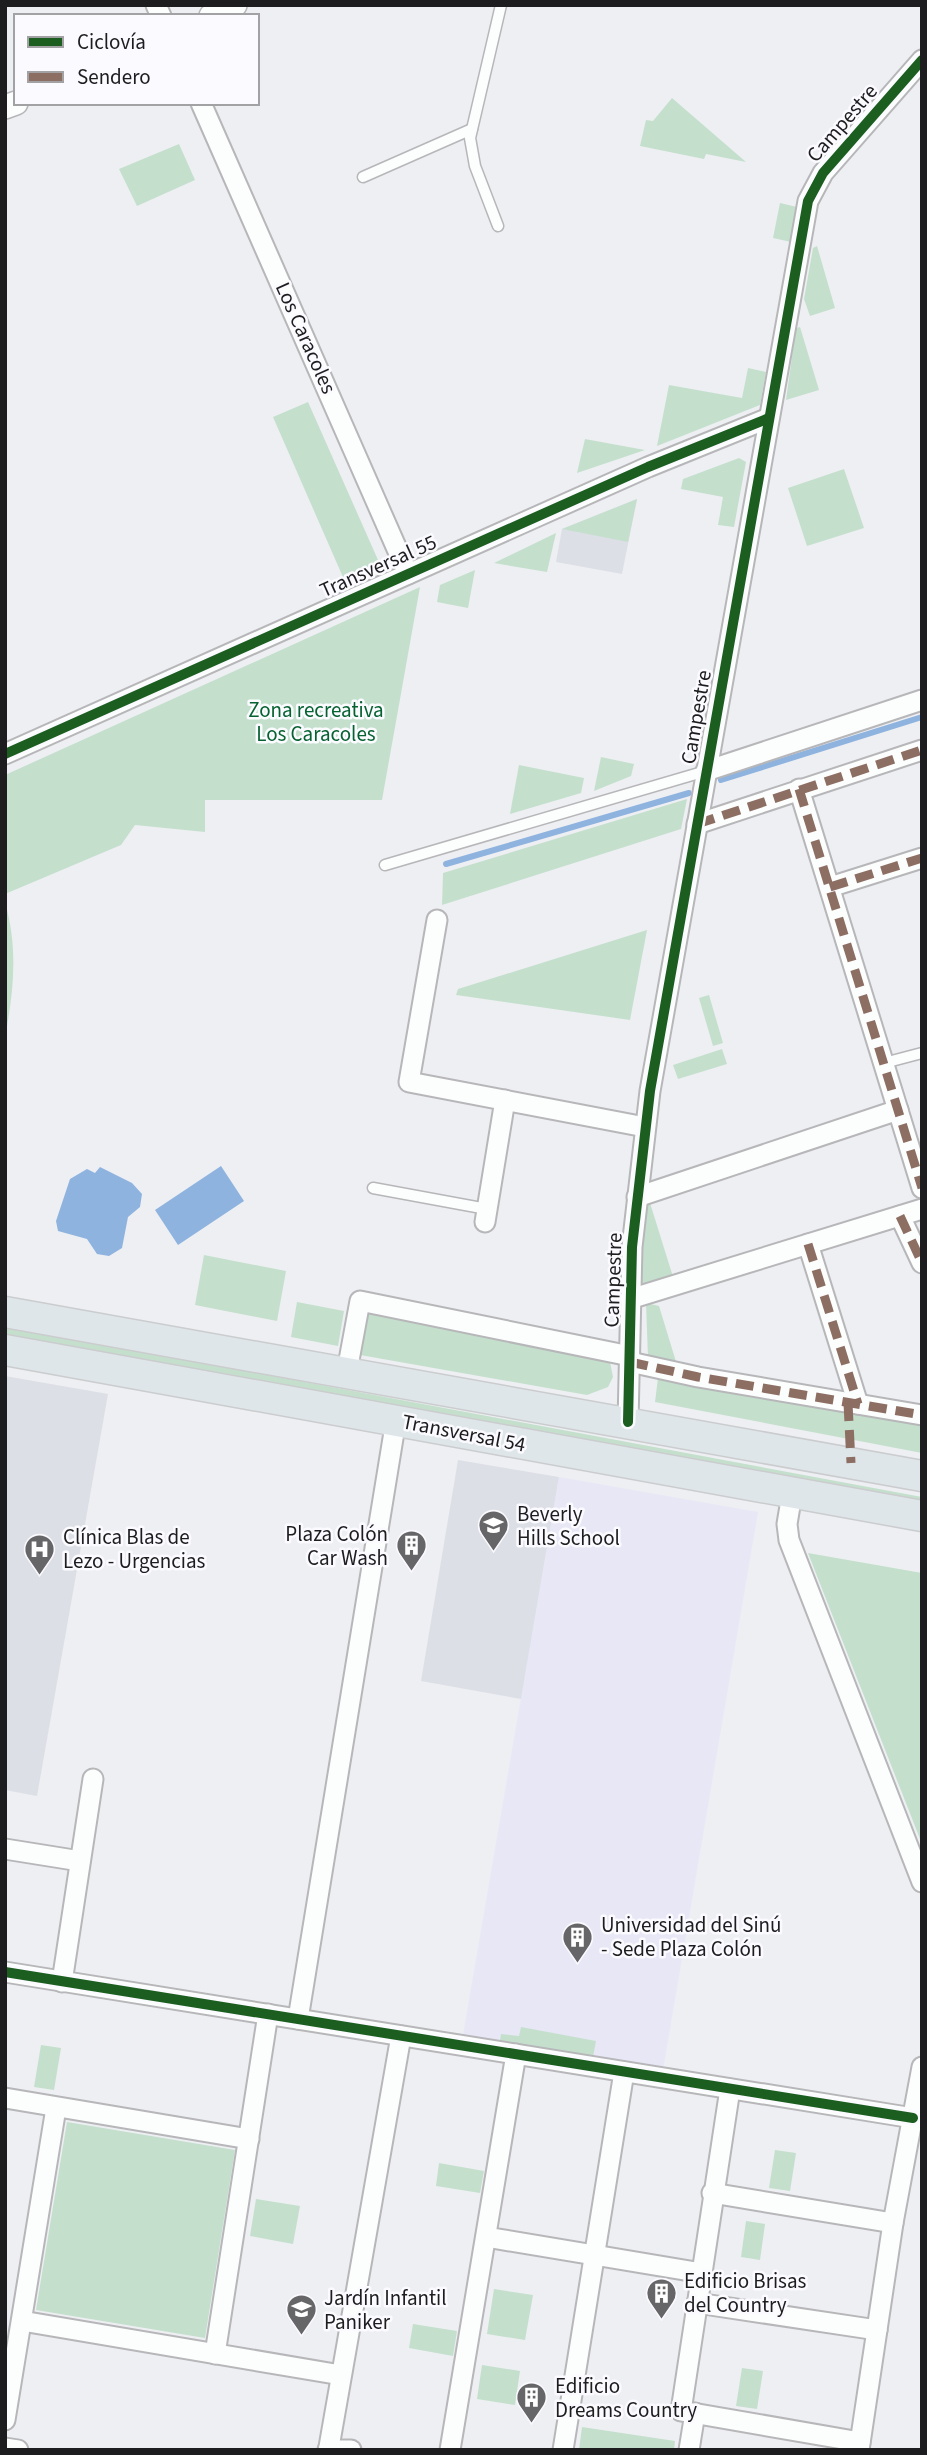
<svg xmlns="http://www.w3.org/2000/svg" width="927" height="2455" viewBox="0 0 927 2455" font-family="'Source Sans 3',sans-serif">
<style>
.commercial{fill:#e8e7f6}
.built{fill:#dddfe7}
.green{fill:#c4e0cd}
.water{fill:#8fb3df}
.lines{fill:none;stroke-linecap:round;stroke-linejoin:round}
.stream{stroke:#8fb3df;stroke-width:6}
.service-casing{stroke:#b7b7ba;stroke-width:13}
.minor-casing{stroke:#b7b7ba;stroke-width:23}
.tertiary-casing{stroke:#b7b7ba;stroke-width:26}
.primary-casing{stroke:#cbccce;stroke-width:33}
.service{stroke:#fcfdfd;stroke-width:10}
.minor{stroke:#fcfdfd;stroke-width:19}
.tertiary{stroke:#fcfdfd;stroke-width:23}
.primary{stroke:#dfe6e9;stroke-width:30}
.quiet{stroke:#8d6e63;stroke-width:9;stroke-dasharray:18 9;stroke-linecap:butt}
.cycleway-casing{stroke:#fbfbff;stroke-width:15}
.cycleway{stroke:#1b5e20;stroke-width:10}
.labels{text-anchor:middle;stroke-width:5;stroke-linejoin:round;paint-order:stroke}
.street-label{font-size:21px;fill:#1d1d1f;stroke:#fbfbff}
.park-label{font-size:21px;fill:#076231;stroke:#fbfbff}
.poi-label{font-size:21px;fill:#1d1d1f;stroke:#fbfbff;text-anchor:start}
</style>
<rect width="100%" height="100%" fill="#eeeff3"/>
<polygon class="commercial" points="559,1477 758,1512 663,2070 463,2035"/>
<g class="built">
<polygon points="637,499 622,574 556,562 562,529"/>
<polygon points="5,1376 108,1394 37,1796 5,1790"/>
<polygon points="458,1460 559,1477 521,1699 421,1681"/>
</g>
<g class="green">
<polygon points="672,98 746,162 706,154 704,159 640,146 646,120 653,121"/>
<polygon points="179,144 195,180 137,206 119,169"/>
<polygon points="780,203 797,207 791,242 773,238"/>
<polygon points="817,246 835,308 810,316 804,299 813,248"/>
<polygon points="800,327 819,390 786,400 796,328"/>
<polygon points="748,368 766,372 760,405 657,446 669,385 742,398"/>
<polygon points="308,402 382,569 346,584 273,417"/>
<polygon points="585,439 645,450 577,473"/>
<polygon points="739,458 746,462 734,527 718,525 723,497 681,489 683,479"/>
<polygon points="844,469 864,528 807,546 788,488"/>
<polygon points="637,499 628,542 562,529"/>
<polygon points="556,533 547,572 494,563"/>
<polygon points="475,570 468,608 437,602 440,585"/>
<polygon points="420,587 382,800 205,800 205,832 135,825 121,845 5,894 5,775"/>
<polygon points="601,757 634,764 631,776 594,791"/>
<polygon points="519,765 584,778 581,793 510,814"/>
<polygon points="687,799 681,829 442,905 443,873"/>
<path d="M5,902C18,948 14,990 5,1037Z"/>
<polygon points="647,930 630,1020 456,995 458,989"/>
<polygon points="709,995 723,1043 713,1046 699,998"/>
<polygon points="722,1049 727,1064 678,1079 673,1065"/>
<polygon points="650,1203 674,1280 641,1290 644,1204"/>
<polygon points="204,1255 286,1271 277,1321 195,1305"/>
<polygon points="297,1302 344,1311 338,1346 291,1337"/>
<polygon points="646,1303 659,1306 677,1365 648,1358"/>
<polygon points="366,1311 610,1362 613,1377 608,1387 587,1395 360,1355"/>
<polygon points="5,1326 922,1497 922,1506 5,1336"/>
<polygon points="658,1378 922,1422 922,1453 655,1402"/>
<polygon points="808,1553 922,1573 922,1844"/>
<polygon points="521,2027 596,2041 593,2057 500,2041 501,2034 519,2036"/>
<polygon points="41,2045 61,2048 54,2090 34,2087"/>
<polygon points="67,2122 235,2150 205,2338 36,2310"/>
<polygon points="775,2150 796,2153 790,2191 769,2188"/>
<polygon points="439,2163 484,2171 480,2193 436,2186"/>
<polygon points="256,2199 300,2206 293,2244 250,2236"/>
<polygon points="746,2221 765,2224 760,2260 741,2257"/>
<polygon points="494,2289 533,2295 525,2340 487,2334"/>
<polygon points="413,2324 457,2331 453,2356 409,2348"/>
<polygon points="482,2365 520,2371 515,2405 477,2399"/>
<polygon points="742,2368 763,2371 757,2409 736,2406"/>
<polygon points="582,2427 675,2441 674,2450 579,2450"/>
</g>
<g class="water">
<polygon points="221,1166 244,1201 178,1245 155,1210"/>
<polygon points="100,1167 132,1183 142,1194 140,1207 128,1217 122,1248 109,1256 97,1254 87,1239 58,1231 56,1221 70,1179 87,1169 95,1173"/>
</g>
<g class="lines">
<g class="stream">
<polyline points="721,780 922,717"/>
<polyline points="446,864 689,793"/>
</g>
<defs>
<g id="service">
<polyline points="363,177 472,129"/>
<polyline points="498,226 475,166 470,138 501,5"/>
<polyline points="385,865 706,771"/>
<polyline points="884,1063 922,1053"/>
<polyline points="373,1188 487,1209"/>
</g>
<g id="minor">
<polyline points="156,5 161,16"/>
<polyline points="201,103 408,574"/>
<polyline points="5,754 648,467 769,418"/>
<polyline points="706,771 922,700"/>
<polyline points="799,789 922,1188"/>
<polyline points="697,824 922,750"/>
<polyline points="830,887 922,858"/>
<polyline points="437,920 409,1082 645,1127"/>
<polyline points="637,1197 898,1110"/>
<polyline points="900,1216 922,1263"/>
<polyline points="485,1222 505,1100"/>
<polyline points="808,1244 858,1404"/>
<polyline points="630,1299 922,1209"/>
<polyline points="630,1362 698,1377 922,1415"/>
<polyline points="347,1371 360,1301 630,1356"/>
<polyline points="628,1422 632,1247 650,1091 808,201 823,173 922,60"/>
<polyline points="792,1494 787,1524 789,1540 922,1882"/>
<polyline points="5,1849 80,1861"/>
<polyline points="5,1972 913,2118"/>
<polyline points="62,1982 93,1779"/>
<polyline points="298,2019 396,1420"/>
<polyline points="730,2089 681,2411 860,2442"/>
<polyline points="5,2098 249,2139"/>
<polyline points="712,2193 893,2223"/>
<polyline points="486,2237 702,2273"/>
<polyline points="697,2303 877,2330"/>
<polyline points="22,2321 341,2375"/>
<polyline points="215,2354 268,2014"/>
<polyline points="5,2420 56,2108"/>
<polyline points="329,2447 401,2036"/>
<polyline points="5,2448 18,2450"/>
<polyline points="328,2450 351,2450"/>
<polyline points="450,2450 516,2054"/>
<polyline points="563,2450 624,2072"/>
<polyline points="689,2450 695,2413"/>
<polyline points="859,2450 893,2223 922,2067"/>
</g>
<g id="tertiary">
<polyline points="211,16 235,5"/>
<polyline points="5,107 16,103"/>
</g>
<g id="primary">
<polyline points="5,1312 922,1476"/>
<polyline points="5,1350 922,1516"/>
</g>
</defs>
<use href="#service" class="service-casing"/>
<use href="#minor" class="minor-casing"/>
<use href="#tertiary" class="tertiary-casing"/>
<use href="#primary" class="primary-casing"/>
<use href="#service" class="service"/>
<use href="#minor" class="minor"/>
<use href="#tertiary" class="tertiary"/>
<use href="#primary" class="primary"/>
<g class="quiet">
<polyline points="799,789 922,1188"/>
<polyline points="697,824 922,750"/>
<polyline points="830,887 922,858"/>
<polyline points="900,1216 922,1263"/>
<polyline points="808,1244 858,1404"/>
<polyline points="630,1362 698,1377 922,1415"/>
<polyline points="848,1403 851,1463"/>
</g>
<defs>
<g id="cycleway">
<polyline points="5,754 648,467 769,418"/>
<polyline points="628,1422 632,1247 650,1091 808,201 823,173 922,60"/>
<polyline points="5,1972 913,2118"/>
</g>
</defs>
<use href="#cycleway" class="cycleway-casing"/>
<use href="#cycleway" class="cycleway"/>
</g>
<defs>
<symbol id="school-pin" viewBox="-11 -11 22 30"><path d="M0 17L-7.5 6A9.5 9.5 0 1 1 7.5 6Z" fill="#666669" stroke="#fbfbff"/><path d="M0-5L7-2L0 1L-7-2ZM-4 1L0 2.5L4 1V4Q0 6-4 4Z" fill="#fff"/></symbol>
<symbol id="building-pin" viewBox="-11 -11 22 30"><path d="M0 17L-7.5 6A9.5 9.5 0 1 1 7.5 6Z" fill="#666669" stroke="#fbfbff"/><path d="M-4-6H4V6H1V3H-1V6H-4ZM-2.5-4.3h1.7v1.8h-1.7ZM.8-4.3h1.7v1.8H.8ZM-2.5-1h1.7V.8h-1.7ZM.8-1h1.7V.8H.8Z" fill="#fff"/></symbol>
<symbol id="hospital-pin" viewBox="-11 -11 22 30"><path d="M0 17L-7.5 6A9.5 9.5 0 1 1 7.5 6Z" fill="#666669" stroke="#fbfbff"/><path d="M-5-5h3v3.5h4V-5h3V5h-3V1.5h-4V5h-3Z" fill="#fff"/></symbol>
</defs>
<g fill-rule="evenodd">
<use href="#school-pin" x="476" y="1508" width="35" height="47"/>
<use href="#building-pin" x="394" y="1528" width="35" height="47"/>
<use href="#hospital-pin" x="22" y="1532" width="35" height="47"/>
<use href="#building-pin" x="560" y="1920" width="35" height="47"/>
<use href="#building-pin" x="644" y="2276" width="35" height="47"/>
<use href="#school-pin" x="284" y="2292" width="35" height="47"/>
<use href="#building-pin" x="514" y="2380" width="35" height="47"/>
</g>
<g class="labels">
<g class="street-label">
<text transform="translate(842 123) rotate(-49)" y="7">Campestre</text>
<text transform="translate(306 338) rotate(66)" y="7">Los Caracoles</text>
<text transform="translate(378 566) rotate(-24)" y="7">Transversal 55</text>
<text transform="translate(696 717) rotate(-80)" y="7">Campestre</text>
<text transform="translate(613 1280) rotate(-88)" y="7">Campestre</text>
<text transform="translate(464 1433) rotate(11)" y="7">Transversal 54</text>
</g>
<g class="park-label">
<text x="316" y="717">Zona recreativa<tspan x="316" dy="24">Los Caracoles</tspan></text>
</g>
<g class="poi-label">
<text x="517" y="1521">Beverly<tspan x="517" dy="24">Hills School</tspan></text>
<text x="388" y="1541" text-anchor="end">Plaza Colón<tspan x="388" dy="24">Car Wash</tspan></text>
<text x="63" y="1544">Clínica Blas de<tspan x="63" dy="24">Lezo - Urgencias</tspan></text>
<text x="601" y="1932">Universidad del Sinú<tspan x="601" dy="24">- Sede Plaza Colón</tspan></text>
<text x="684" y="2288">Edificio Brisas<tspan x="684" dy="24">del Country</tspan></text>
<text x="324" y="2305">Jardín Infantil<tspan x="324" dy="24">Paniker</tspan></text>
<text x="555" y="2393">Edificio<tspan x="555" dy="24">Dreams Country</tspan></text>
</g>
</g>
<rect width="927" height="2455" fill="none" stroke="#1d1d1f" stroke-width="14"/>
<rect x="14" y="14" width="245" height="91" fill="#fbfbff" stroke="#a2a2a5" stroke-width="2"/>
<rect x="28" y="37" width="35" height="10" fill="#1b5e20" stroke="#a2a2a5" stroke-width="2"/>
<text x="77" y="49" font-size="21" fill="#1d1d1f">Ciclovía</text>
<rect x="28" y="72" width="35" height="10" fill="#8d6e63" stroke="#a2a2a5" stroke-width="2"/>
<text x="77" y="84" font-size="21" fill="#1d1d1f">Sendero</text>
</svg>
